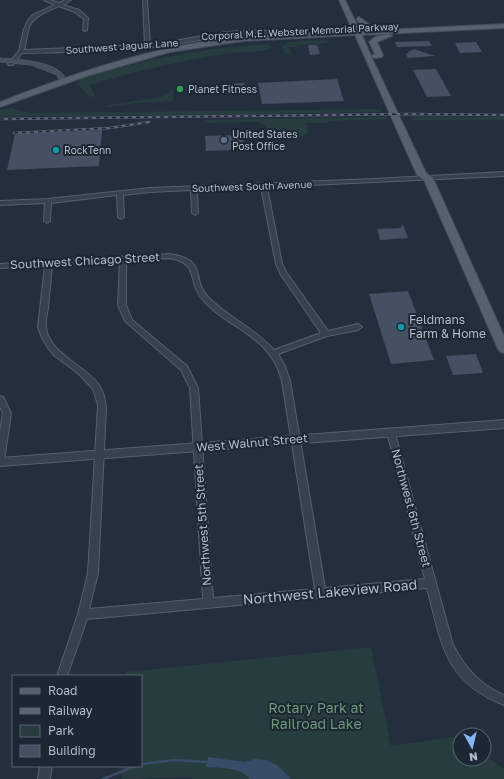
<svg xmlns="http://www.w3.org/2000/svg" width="504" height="779" viewBox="0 0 504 779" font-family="'Golos Text',sans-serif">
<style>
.green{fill:#263c3f}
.water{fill:#394c67}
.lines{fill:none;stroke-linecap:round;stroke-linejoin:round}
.stream{stroke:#394c67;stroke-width:2.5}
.building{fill:#455162}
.minor-casing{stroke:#565f6c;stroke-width:2}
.tertiary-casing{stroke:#565f6c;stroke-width:2}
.secondary-casing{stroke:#565f6c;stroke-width:1}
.primary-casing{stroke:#414a57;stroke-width:2}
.minor{fill:#38414e;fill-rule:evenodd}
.tertiary{fill:#38414e;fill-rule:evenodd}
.secondary{fill:#465061;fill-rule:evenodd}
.primary{fill:#56606e;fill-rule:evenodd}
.rail-casing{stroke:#5a6575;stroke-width:2.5}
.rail{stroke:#1d2633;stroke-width:1.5;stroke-dasharray:4;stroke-linecap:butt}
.leisure-dot{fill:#2e9e5b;stroke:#1d2633;stroke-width:1.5}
.service-dot{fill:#5c6f8a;stroke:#1d2633;stroke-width:1.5}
.culture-dot{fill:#0f9aa8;stroke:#1d2633;stroke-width:1.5}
.labels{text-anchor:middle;stroke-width:4;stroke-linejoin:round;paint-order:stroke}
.far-street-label{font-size:10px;fill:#b4bcc9;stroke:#1d2633}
.far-poi-label{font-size:10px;fill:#b4bcc9;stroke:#1d2633;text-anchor:start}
.street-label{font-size:12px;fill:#b4bcc9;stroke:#1d2633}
.poi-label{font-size:12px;fill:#b4bcc9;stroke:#1d2633;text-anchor:start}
.near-street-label{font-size:14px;fill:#b4bcc9;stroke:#1d2633}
.near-park-label{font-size:14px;fill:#6b9a76;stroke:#1d2633}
</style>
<rect width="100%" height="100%" fill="#242f3e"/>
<g class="green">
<polygon points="325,40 329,41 326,43 297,45 297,47 289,47 291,54 297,56 285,54 282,46 289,42"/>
<path d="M268,44L271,45L272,47C267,53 240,52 231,53C183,60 136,71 90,85L95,96L92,97L89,96L77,84L79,79C141,60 203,48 268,44Z"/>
<polygon points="171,89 173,89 173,101 137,103 109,107 101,106 161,97 169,93"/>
<polygon points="12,108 30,113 381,109 381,112 0,117 0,110"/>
<polygon points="411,116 498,117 504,117 504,120 413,120"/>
<polygon points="387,117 388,119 328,121 328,123 306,123 308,129 307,134 296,139 267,131 266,127 259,122 203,123 206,120"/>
<polygon points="371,647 391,746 460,736 460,759 484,759 484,754 504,769 504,779 192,779 192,777 122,779 122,766 141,766 141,676 126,676 126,672"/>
</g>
<path class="water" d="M208,757L245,762L255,759L266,760L277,765L291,779H250C241,767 219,768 206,767Z"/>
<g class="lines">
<g class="stream">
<polyline points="141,764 174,760 207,762"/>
<polyline points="103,779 136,766"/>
</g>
</g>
<g class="building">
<polygon points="429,41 432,46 397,47 395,42"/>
<polygon points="476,42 482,52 460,53 455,43"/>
<polygon points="308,45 317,45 320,54 310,55"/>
<polygon points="414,49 435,56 408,58 406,54"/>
<polygon points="436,69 451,96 427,97 413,70"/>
<polygon points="337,79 344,101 262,104 258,83"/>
<polygon points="244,83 246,93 230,94 229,84"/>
<polygon points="102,130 99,166 7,170 15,134"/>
<polygon points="233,135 233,136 243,136 244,143 235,143 235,150 206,151 205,136"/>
<polygon points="403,225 408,238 380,240 377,229 400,228"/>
<polygon points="408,291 434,360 391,364 369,294"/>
<polygon points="476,354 483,373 453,375 446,356"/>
</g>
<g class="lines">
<defs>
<g id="minor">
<path d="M44,0H50L59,3L65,0H71L63,5L79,10L88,18L87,30L85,31L83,30L84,19L75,12L59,6C47,12 31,16 28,31C26,38 26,44 24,50L145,45L143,0H147L150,45L227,32L253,30L266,31L268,32L270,37L266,38L264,33C229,32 196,42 162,46C116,52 69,52 22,53L13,65H9L8,64L19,51L24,29L29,19L33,15L55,5Z"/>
<path d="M504,172V176L267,187L282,264L286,272L328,331L358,324L362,327L358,330L327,336L278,354L285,366L290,381L325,588L425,579L387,432L388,430H394L453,645C465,668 480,685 504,695V705C444,681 442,644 427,588L87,619L67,676H57L78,614L88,573L98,405L93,389L79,374L55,356L48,348L42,338L38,327L45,266L0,268V264L170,254C210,261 189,277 209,298C229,318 256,329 274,350L321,333L281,275L276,264L261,187L197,190L198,213L195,215L192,213L191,190L150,192L123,195L124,217L121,219L118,217L117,195L51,203L50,221L47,223L44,221L45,203L0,205V201L48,199L150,188L374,179ZM170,258C201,264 186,282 204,301C224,324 258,333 274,361C278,367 280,374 282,381L315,589L213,598L198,388L187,366L132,320L126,305V261ZM120,261L118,305L125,321L181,370L190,388L203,599L89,609L98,573L106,408C105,400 104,392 99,385C85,365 48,353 46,327C45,321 47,314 48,308C49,294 51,280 52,265Z"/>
<polygon points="0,396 3,397 11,413 4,461 3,464 0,465 0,432 3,413 0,407"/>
<polygon points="40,766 52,766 50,779 38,779"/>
</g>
<polygon id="tertiary" points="504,420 504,428 0,466 0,458"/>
<path id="secondary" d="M0,58C20,60 57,60 67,80L66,82H60L57,75L31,65L0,62Z"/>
<path id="primary" d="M339,0H345L360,31L371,30L364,29L357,20V18L359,17L370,25L381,30L504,24V28L362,35L371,56L375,54L369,42L375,37L388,34L392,36L377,42L383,55L382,57L375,58L371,56L426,173L433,178L504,336V353L500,352L498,349L424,180L417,175L355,35L243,41L170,52L87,76L0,107V102C75,73 151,47 231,38C272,33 312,33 353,31Z"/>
</defs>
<use href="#minor" class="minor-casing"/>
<use href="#tertiary" class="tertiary-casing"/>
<use href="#secondary" class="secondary-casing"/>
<use href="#primary" class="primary-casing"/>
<use href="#minor" class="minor"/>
<use href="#tertiary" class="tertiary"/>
<use href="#secondary" class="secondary"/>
<use href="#primary" class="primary"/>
<defs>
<g id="rail">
<polyline points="0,119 409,114 504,115"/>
<polyline points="14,133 110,128 149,122"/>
</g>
</defs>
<use href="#rail" class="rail-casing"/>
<use href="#rail" class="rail"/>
</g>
<circle class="leisure-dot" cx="180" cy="89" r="4"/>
<circle class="service-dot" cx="224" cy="140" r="4"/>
<g class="culture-dot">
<circle cx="56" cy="150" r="4"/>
<circle cx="401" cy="327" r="4"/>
</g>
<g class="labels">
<g class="far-street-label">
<text transform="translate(300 31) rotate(-3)" y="4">Corporal M.E. Webster Memorial Parkway</text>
<text transform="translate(122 46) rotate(-4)" y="4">Southwest Jaguar Lane</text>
<text transform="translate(252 186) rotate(-2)" y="4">Southwest South Avenue</text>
</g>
<g class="far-poi-label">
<text x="188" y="93">Planet Fitness</text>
<text x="232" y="138">United States<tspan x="232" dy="12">Post Office</tspan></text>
<text x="64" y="154">RockTenn</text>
</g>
<g class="street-label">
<text transform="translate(85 261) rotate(-3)" y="4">Southwest Chicago Street</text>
<text transform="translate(252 443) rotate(-5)" y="4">West Walnut Street</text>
<text transform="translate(411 508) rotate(75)" y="4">Northwest 6th Street</text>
<text transform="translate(203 525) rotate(-94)" y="4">Northwest 5th Street</text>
</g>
<g class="poi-label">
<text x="409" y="324">Feldmans<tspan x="409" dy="14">Farm &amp; Home</tspan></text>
</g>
<g class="near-street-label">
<text transform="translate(330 592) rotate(-5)" y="5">Northwest Lakeview Road</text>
</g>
<g class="near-park-label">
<text x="316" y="713">Rotary Park at<tspan x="316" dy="16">Railroad Lake</tspan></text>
</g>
</g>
<rect x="12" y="675" width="130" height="92" fill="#1d2633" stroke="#59626f"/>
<rect x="20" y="688" width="20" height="6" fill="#56606e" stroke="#59626f"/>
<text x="48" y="695" font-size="12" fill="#b4bcc9">Road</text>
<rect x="20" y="708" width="20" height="6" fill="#5a6575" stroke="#59626f"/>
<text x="48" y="715" font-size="12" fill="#b4bcc9">Railway</text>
<rect x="20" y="725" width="20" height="12" fill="#263c3f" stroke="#59626f"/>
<text x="48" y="735" font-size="12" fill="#b4bcc9">Park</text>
<rect x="20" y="745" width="20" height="12" fill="#455162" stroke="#59626f"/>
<text x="48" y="755" font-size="12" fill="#b4bcc9">Building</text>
<g transform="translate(472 747) rotate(172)"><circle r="19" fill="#1d2633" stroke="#59626f"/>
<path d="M0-3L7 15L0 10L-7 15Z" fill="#8ab4f8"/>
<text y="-6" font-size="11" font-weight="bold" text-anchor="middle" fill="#b4bcc9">N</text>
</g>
</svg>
